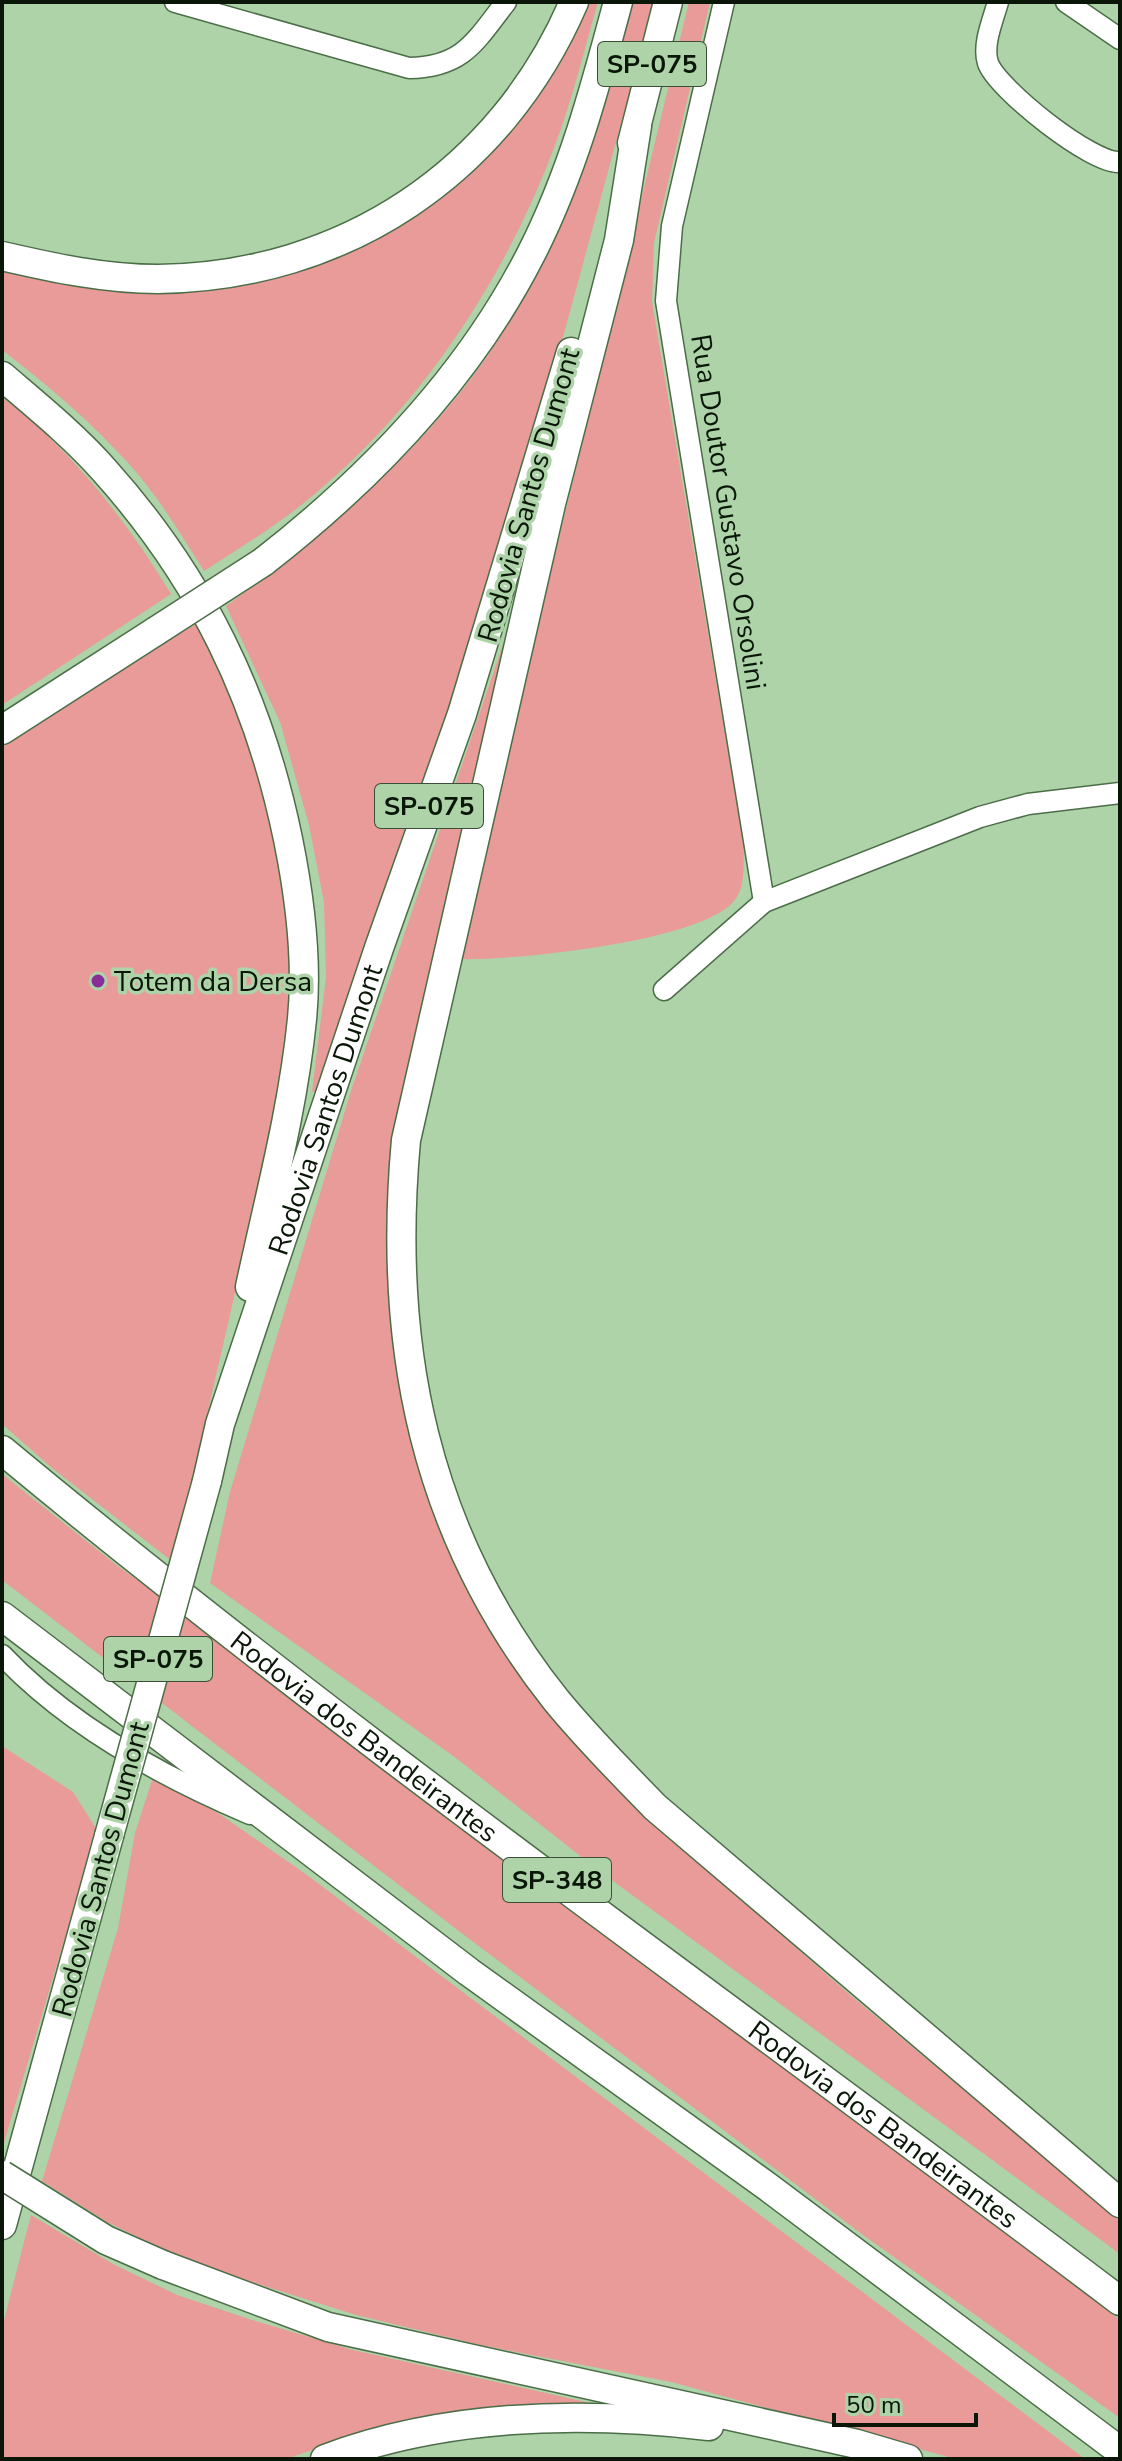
<svg xmlns="http://www.w3.org/2000/svg" width="1122" height="2461" viewBox="0 0 1122 2461" font-family="'Nunito Sans',sans-serif">
<style>
.green{fill:#e89b98}
.lines{fill:none;stroke-linecap:round;stroke-linejoin:round}
.minor-casing{stroke:#4b6d47;stroke-width:23}
.highway-casing{stroke:#4b6d47;stroke-width:31}
.minor{stroke:#fff;stroke-width:20}
.highway{stroke:#fff;stroke-width:28}
.highway-bridge-casing{stroke:#4b6d47;stroke-width:31;stroke-linecap:butt}
.highway-bridge{stroke:#fff;stroke-width:28}
.poi-dot{fill:#892e98;stroke:#aed3a9;stroke-width:3}
.labels{text-anchor:middle;stroke-width:7;stroke-linejoin:round;paint-order:stroke}
.shield{fill:#aed3a9;stroke:#3b4f38;stroke-width:2}
.shield-label{font-size:26px;font-weight:bold;fill:#0a1708}
.street-label{font-size:28px;fill:#0a1708;stroke:#aed3a9}
.poi-label{font-size:28px;fill:#0a1708;stroke:#aed3a9;text-anchor:start}
</style>
<rect width="100%" height="100%" fill="#aed3a9"/>
<g class="green">
<path d="M586,2H598C584,50 572,101 554,148C503,283 418,411 305,502C273,528 238,549 204,571C181,535 159,497 130,465C92,423 47,384 2,350V267L170,289L425,204Z"/>
<path d="M632,2H654L565,330L455,698L319,1090L312,1092L326,977L324,902L309,825L280,722L226,606C339,526 466,414 528,287C573,195 604,100 632,2Z"/>
<path d="M689,2H710L654,243L652,302L744,847C743,865 746,887 734,901C700,942 512,961 457,959Z"/>
<path d="M2,397C70,448 127,521 171,594L2,705Z"/>
<polygon points="514,612 408,1069 388,1188 389,1303 394,1358 421,1469 443,1528 662,1830 843,1989 1120,2221 1120,2254 594,1867 456,1758 210,1583 230,1492 351,1091"/>
<polygon points="198,623 253,751 270,809 290,936 291,984 289,1028 262,1176 173,1562 52,1468 2,1424 2,745 103,678"/>
<polygon points="2,1474 119,1567 204,1627 400,1783 964,2196 1120,2320 1120,2418 863,2235 464,1935 2,1580"/>
<polygon points="2,1746 73,1792 97,1830 2,2149"/>
<polygon points="154,1774 221,1815 307,1875 1085,2459 956,2459 671,2382 480,2345 356,2315 207,2268 152,2244 107,2222 42,2181 118,1928 135,1833"/>
<polygon points="31,2215 113,2264 177,2295 249,2319 353,2350 604,2406 347,2438 286,2459 2,2459 2,2328"/>
</g>
<g class="lines">
<defs>
<g id="minor">
<path d="M175,2L409,68C463,67 475,42 506,2"/>
<polyline points="724,2 672,226 666,301 764,902"/>
<path d="M998,2C993,20 982,45 988,63C997,89 1093,165 1120,162"/>
<polyline points="1066,2 1120,39"/>
<polyline points="664,990 764,902 980,817 1028,804 1120,793"/>
<path d="M2,1655C67,1724 163,1777 250,1814"/>
</g>
<g id="highway">
<path d="M637,126L619,240L551,504L406,1140C387,1346 424,1534 556,1700C587,1738 621,1772 655,1807L1120,2203"/>
<polyline points="632,143 668,2"/>
<path d="M2,256C54,268 105,279 158,279C344,277 501,172 574,2"/>
<path d="M2,376C37,406 74,436 104,470C201,578 259,698 288,839C300,898 308,959 302,1019C293,1110 269,1198 250,1287"/>
<path d="M263,562C371,478 469,376 531,254C572,174 595,88 618,2"/>
<polyline points="2,730 156,631"/>
<path id="s1" d="M2,1450C362,1749 747,2018 1120,2301"/>
<path id="s2" d="M207,1481L220,1424L379,948L462,714L571,352"/>
<polyline points="2,1616 469,1972 768,2187 1120,2451"/>
<polyline points="2,2225 109,1836"/>
<polyline points="163,2265 328,2327 857,2444 908,2459"/>
<path d="M325,2459C445,2414 583,2411 709,2426"/>
</g>
</defs>
<use href="#minor" class="minor-casing"/>
<use href="#highway" class="highway-casing"/>
<use href="#minor" class="minor"/>
<use href="#highway" class="highway"/>
<defs>
<g id="highway-bridge">
<polyline points="156,631 263,562"/>
<polyline points="109,1836 207,1481"/>
<polyline points="2,2175 106,2240 163,2265"/>
</g>
</defs>
<use href="#highway-bridge" class="highway-bridge-casing"/>
<use href="#highway-bridge" class="highway-bridge"/>
</g>
<circle class="poi-dot" cx="98" cy="981" r="8"/>
<g class="labels">
<g class="shield">
<rect x="598" y="42" width="108" height="44" rx="6"/>
<rect x="375" y="784" width="108" height="44" rx="6"/>
<rect x="104" y="1637" width="108" height="44" rx="6"/>
<rect x="503" y="1858" width="108" height="44" rx="6"/>
</g>
<g class="shield-label">
<text x="652" y="73">SP-075</text>
<text x="429" y="815">SP-075</text>
<text x="158" y="1668">SP-075</text>
<text x="557" y="1889">SP-348</text>
</g>
<g class="street-label">
<text transform="translate(528 495) rotate(-74)" y="10">Rodovia Santos Dumont</text>
<text transform="translate(729 512) rotate(81)" y="10">Rua Doutor Gustavo Orsolini</text>
<text dy="10" stroke="none"><textPath href="#s2" startOffset="390">Rodovia Santos Dumont</textPath></text>
<text dy="10" stroke="none"><textPath href="#s1" startOffset="462">Rodovia dos Bandeirantes</textPath></text>
<text transform="translate(100 1869) rotate(-75)" y="10">Rodovia Santos Dumont</text>
<text dy="10" stroke="none"><textPath href="#s1" startOffset="1110">Rodovia dos Bandeirantes</textPath></text>
</g>
<g class="poi-label">
<text x="114" y="991">Totem da Dersa</text>
</g>
</g>
<rect width="1122" height="2461" fill="none" stroke="#0a1708" stroke-width="8"/>
<path d="M834 2413v12h142v-12" fill="none" stroke="#0a1708" stroke-width="4"/>
<text x="846" y="2413" font-size="24" fill="#0a1708" stroke="#aed3a9" stroke-width="6" paint-order="stroke">50 m</text>
</svg>
